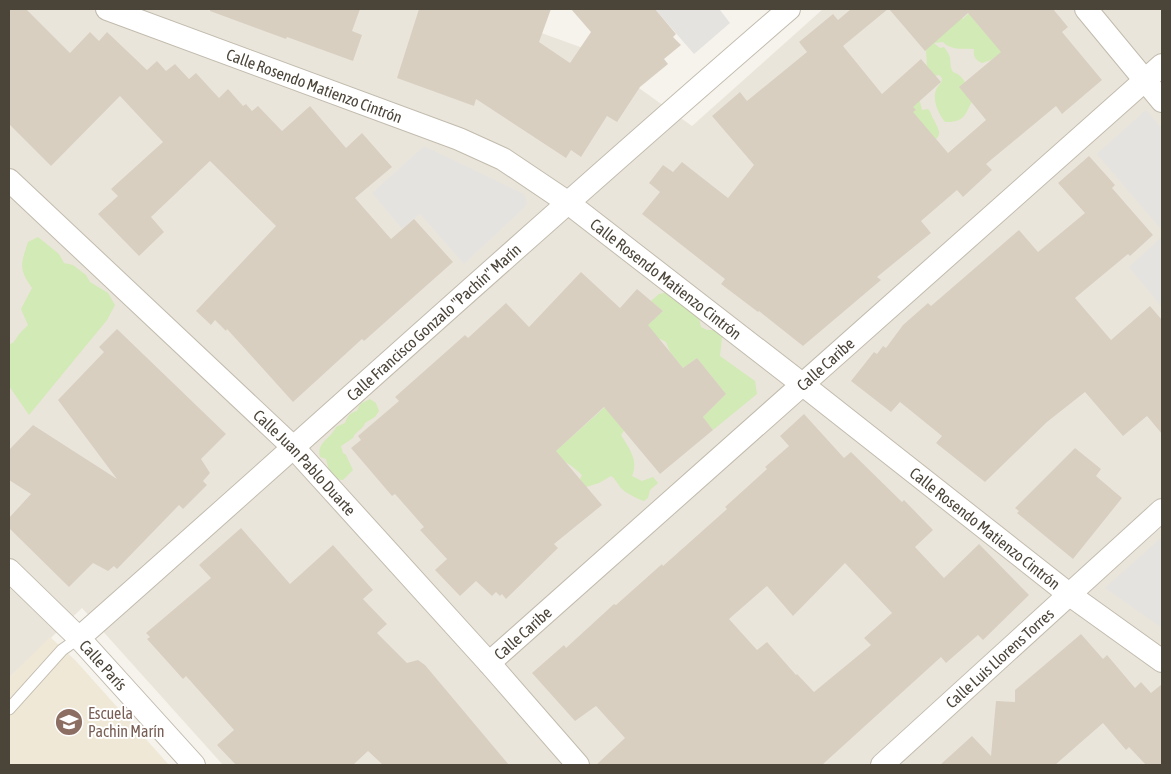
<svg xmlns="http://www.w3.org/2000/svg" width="1171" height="774" viewBox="0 0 1171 774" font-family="'Asap Condensed',sans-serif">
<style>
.residential{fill:#eae5da}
.education{fill:#efe8d6}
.green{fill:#d2eab5}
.parking{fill:#e5e3e0}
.building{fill:#d8cfc1;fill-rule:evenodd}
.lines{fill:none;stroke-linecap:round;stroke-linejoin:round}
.lane-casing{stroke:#c2bbae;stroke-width:13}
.street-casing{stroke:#c2bbae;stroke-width:24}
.lane{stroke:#fff;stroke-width:11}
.street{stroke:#fff;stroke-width:22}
.labels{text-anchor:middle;stroke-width:4;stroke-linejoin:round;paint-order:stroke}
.street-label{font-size:16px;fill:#4b4439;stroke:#fff}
.education-label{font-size:16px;fill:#785e54;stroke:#fff;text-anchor:start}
</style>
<rect width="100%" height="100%" fill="#f6f3ec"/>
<polygon class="residential" points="9,9 475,9 583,48 692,126 823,9 1162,9 1162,765 223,765 82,608 9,678"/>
<polygon class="education" points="50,637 75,660 169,765 9,765 9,678"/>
<g class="green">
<path d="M947,9H954L963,19L970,12L977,13L974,20L1002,52L991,60L982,63C975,60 973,56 974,49C962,48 952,51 943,42L934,43L940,48L944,47C954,59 948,63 953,72C965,76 967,88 974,98C965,113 966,123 945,122C937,112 929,93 941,83L942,78L939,75L935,76L927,66L926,50L947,13Z"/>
<path d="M919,98L922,110L928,109C932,113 931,116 934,120C939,132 943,132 933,143L910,124L911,105Z"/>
<path d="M38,237L59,254L64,263L73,265L86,275L90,282L108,293L115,305L107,320L29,415L9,386V344L13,343L20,333L28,325L21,309L32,288C18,268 21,264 28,242Z"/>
<polygon points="667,292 697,309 701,327 707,330 717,330 722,337 720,356 755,381 757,394 713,430 703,417 726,394 697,358 683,368 670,352 666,342 660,339 638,334 663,311 651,301 659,294"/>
<path d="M370,399L376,403L379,411L375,417L365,423C363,430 355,431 353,438L341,446L343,453L346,455L353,470L343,480C330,479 329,470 326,459L320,457C316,442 331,439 336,427L345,423C348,416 349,413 357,411L360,404Z"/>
<path d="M605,407L626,428L621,435C629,448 639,461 632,476L642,481L653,477L658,483L650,490L648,498L644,501C640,500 624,492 622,489C618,485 616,479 611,476L599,483L586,487L580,479L582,475C570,464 565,460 549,457Z"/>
</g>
<g class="parking">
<polygon points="655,9 722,9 720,10 730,23 694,54"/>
<polygon points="1146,110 1162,129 1162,230 1097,154"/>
<polygon points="424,146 524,194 527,203 523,209 464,264 420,214 402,229 372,193"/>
<polygon points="1162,237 1162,307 1129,267"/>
<polygon points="1162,537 1162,628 1105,588"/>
</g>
<g class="building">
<polygon points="9,9 26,9 70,53 90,32 99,41 107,32 147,70 157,61 166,71 175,64 189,79 196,73 219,98 228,89 243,106 246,104 252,111 258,106 282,131 310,106 346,148 362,133 392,167 355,198 391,239 414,219 453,262 364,341 362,339 293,402 227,329 226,331 215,320 211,325 196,311 276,226 210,161 151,217 164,232 139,256 98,214 118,196 111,189 163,142 120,96 51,166 9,124"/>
<polygon points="210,9 360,9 352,31 362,35 353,61 287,37 286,39 210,11"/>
<polygon points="419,9 551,9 539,42 570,63 591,32 571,9 655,9 676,34 673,37 681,45 664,59 668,64 640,87 617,122 607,116 581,157 571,150 566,158 476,99 474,106 397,78"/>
<polygon points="851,9 888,9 843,46 882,94 921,59 941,82 913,107 916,110 913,112 948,153 986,120 959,87 1001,52 968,13 925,51 889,9 1053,9 1068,27 1062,32 1102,80 1062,114 1056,106 986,164 992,170 963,197 957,190 921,221 931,233 877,277 881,280 803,346 759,311 758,312 721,284 725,279 642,214 660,192 649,183 663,165 673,172 682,162 728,198 754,165 712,116 740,92 747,101 807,52 799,42 833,14 838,20"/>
<polygon points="1089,156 1115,185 1112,188 1153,235 1130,256 1128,254 1075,298 1111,340 1150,306 1162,320 1162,434 1147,416 1123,436 1085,392 1047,422 985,482 936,443 942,436 900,402 891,412 851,381 874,352 877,354 883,346 886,348 903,325 928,303 931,306 1019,230 1038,252 1085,213 1058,183"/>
<polygon points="581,272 620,308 637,289 663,311 648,325 683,368 697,358 726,394 703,417 713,430 660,474 604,407 556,451 602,505 554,544 558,548 506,599 502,594 500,596 496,592 492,596 476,581 460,596 435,570 447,559 420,530 424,527 395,494 392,496 351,448 361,440 358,436 399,401 395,397 465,335 468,338 506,303 529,327"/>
<polygon points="117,329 226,434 201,459 210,473 203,481 207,485 183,509 179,505 117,569 114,566 108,571 93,563 69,587 9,528 9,518 31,494 9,480 9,450 33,425 117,479 58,400 104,352 99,347"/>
<path d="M804,414L844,458L851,452L902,502L904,500L933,530L915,547L944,578L979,544L1029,595L983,640L978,635L946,663L941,657L822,765H596L625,738L596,706L575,721L532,673L564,645L566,648L614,604L616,605L662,564L663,566L727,509L725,507L767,469L765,467L789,446L780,436ZM845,563L892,613L864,638L871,645L814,692L797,674L796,675L767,642L757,650L729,619L767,586L793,616Z"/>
<polygon points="1075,448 1101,469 1096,476 1122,498 1073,559 1017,513 1019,511 1015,508"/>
<polygon points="241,528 290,584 333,545 373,590 363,599 387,624 377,633 407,663 418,660 425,665 509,765 383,765 368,751 353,765 236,765 217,745 234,730 186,676 183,679 147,639 150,637 146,633 211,578 199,565"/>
<polygon points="1081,634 1103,659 1107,655 1135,688 1141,682 1151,693 1162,684 1162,765 1146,765 1129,747 1126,750 1103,723 1055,765 940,765 972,736 991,756 996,701 1015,702 1015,690"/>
</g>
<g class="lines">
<defs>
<polyline id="lane" points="9,709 62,650 79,638"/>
<g id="street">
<path id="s1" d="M107,9L459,139L503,159L567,202L802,384L1070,595L1162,661"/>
<polyline points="1086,9 1162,101"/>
<path id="s2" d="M9,180L294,448L489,663L578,765"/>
<path id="s3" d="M9,570L79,638L194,765"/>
<path id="s4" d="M79,638C316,429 550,215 789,9"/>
<path id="s5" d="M489,663L1162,65"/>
<path id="s6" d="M882,765L1162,510"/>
</g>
</defs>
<use href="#lane" class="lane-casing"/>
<use href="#street" class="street-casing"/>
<use href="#lane" class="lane"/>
<use href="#street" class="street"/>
</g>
<defs>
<symbol id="school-disc" viewBox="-11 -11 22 22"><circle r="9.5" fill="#8d6e63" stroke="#fff"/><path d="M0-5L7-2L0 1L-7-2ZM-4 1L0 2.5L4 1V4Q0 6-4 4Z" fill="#fff"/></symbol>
</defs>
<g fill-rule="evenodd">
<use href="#school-disc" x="53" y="706" width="32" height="32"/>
</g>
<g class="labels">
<g class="street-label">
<text dy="6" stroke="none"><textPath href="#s1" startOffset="221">Calle Rosendo Matienzo Cintrón</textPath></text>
<text dy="6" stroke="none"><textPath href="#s1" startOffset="626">Calle Rosendo Matienzo Cintrón</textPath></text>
<text dy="6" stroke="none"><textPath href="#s4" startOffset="475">Calle Francisco Gonzalo "Pachín" Marín</textPath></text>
<text dy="6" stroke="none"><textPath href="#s5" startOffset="450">Calle Caribe</textPath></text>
<text dy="6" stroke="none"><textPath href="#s2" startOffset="409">Calle Juan Pablo Duarte</textPath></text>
<text dy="6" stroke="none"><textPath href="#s1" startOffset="1031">Calle Rosendo Matienzo Cintrón</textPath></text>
<text dy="6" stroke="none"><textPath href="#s5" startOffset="45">Calle Caribe</textPath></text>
<text dy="6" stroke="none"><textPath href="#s6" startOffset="159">Calle Luis Llorens Torres</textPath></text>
<text dy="6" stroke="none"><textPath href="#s3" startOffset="134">Calle París</textPath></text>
</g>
<g class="education-label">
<text x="88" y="719">Escuela<tspan x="88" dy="18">Pachin Marín</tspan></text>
</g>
</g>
<rect width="1171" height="774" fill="none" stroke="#4b4439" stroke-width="20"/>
</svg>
